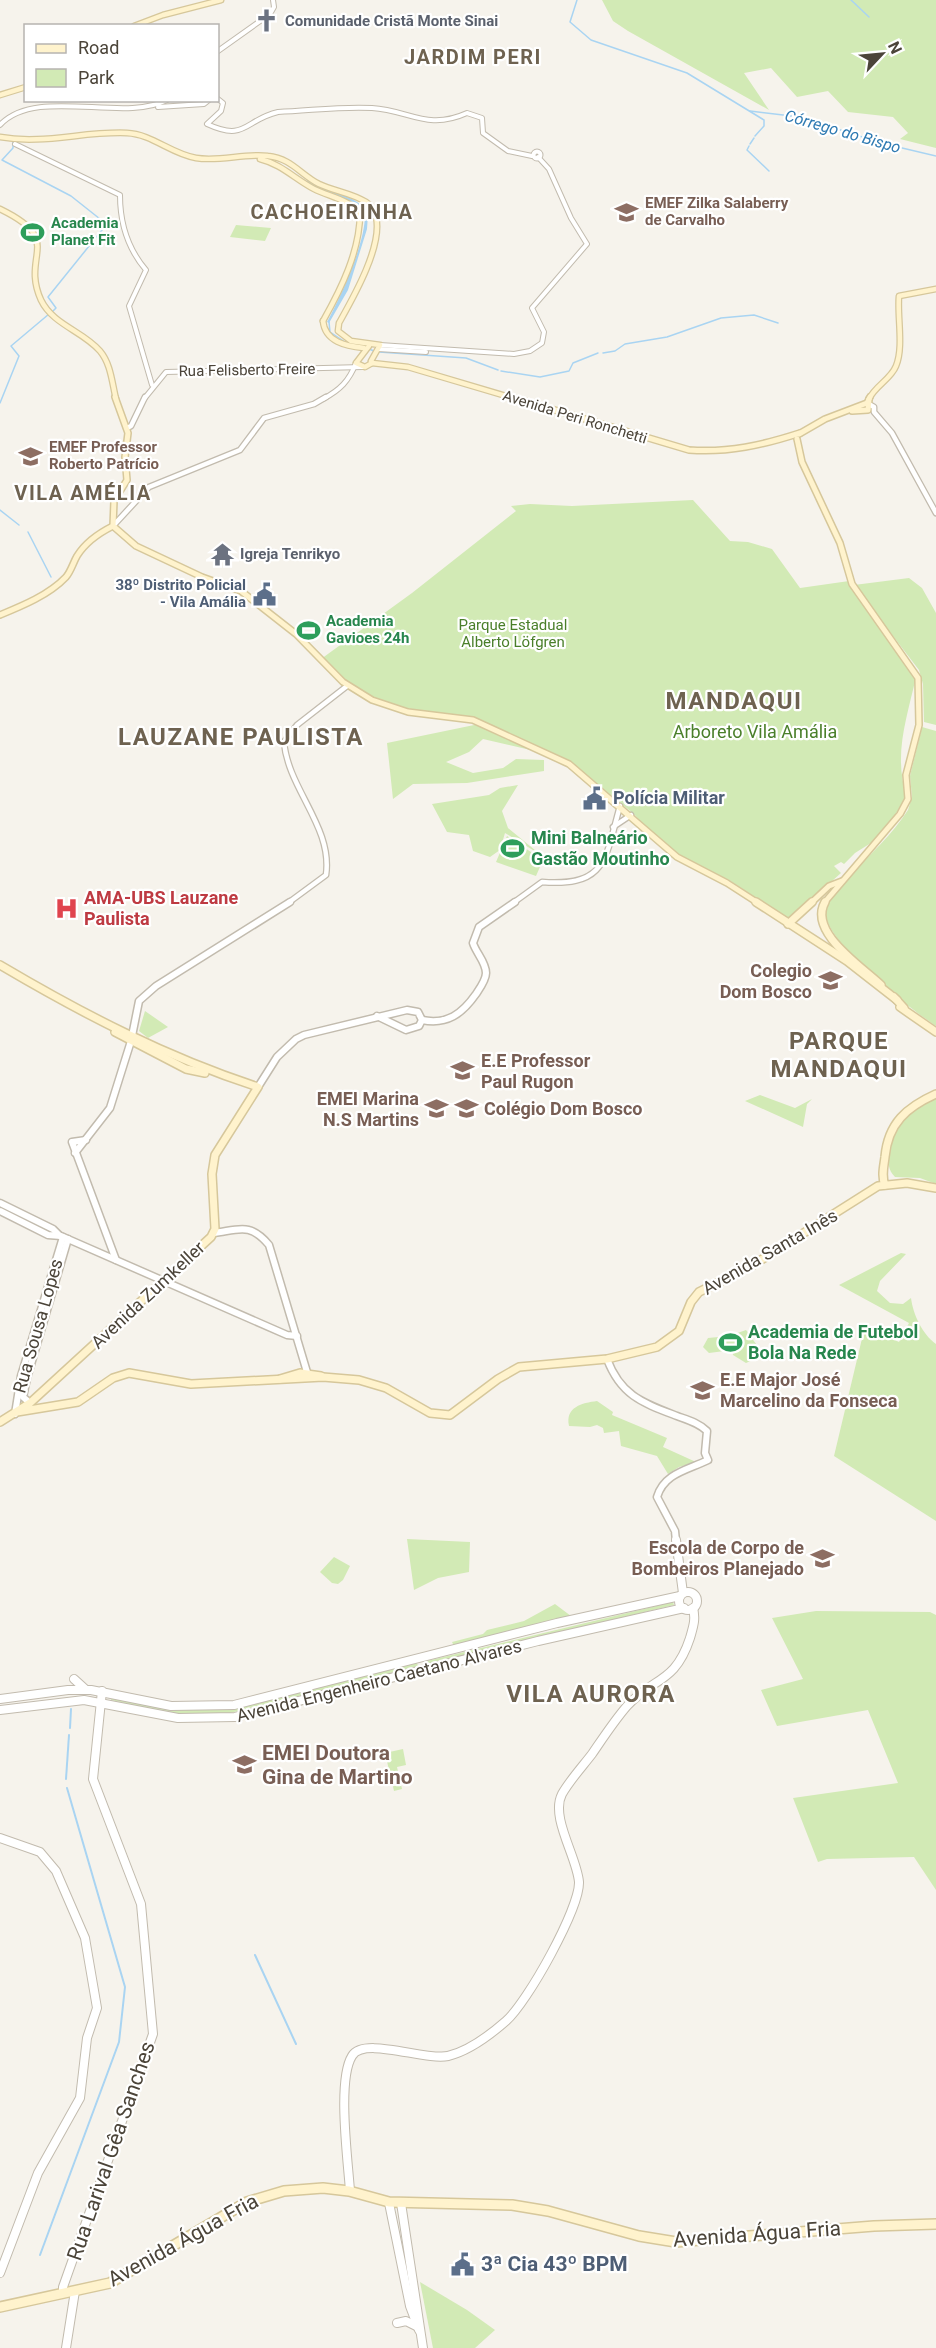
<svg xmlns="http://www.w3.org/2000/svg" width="936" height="2348" viewBox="0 0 936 2348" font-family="Roboto,sans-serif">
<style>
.green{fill:#d2eab5}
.water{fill:#a9d4f2}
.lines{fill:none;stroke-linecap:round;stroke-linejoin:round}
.stream-far1{stroke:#a9d4f2;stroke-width:1.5}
.stream{stroke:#a9d4f2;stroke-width:2}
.tertiary-far3-casing{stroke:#c2bbae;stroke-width:6}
.tertiary-far2-casing{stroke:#c2bbae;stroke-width:7}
.tertiary-far1-casing{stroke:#c2bbae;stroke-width:9}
.tertiary-casing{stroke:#c2bbae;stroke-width:10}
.secondary-far3-casing{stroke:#d6c79b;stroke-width:7}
.secondary-far2-casing{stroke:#d6c79b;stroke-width:8}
.secondary-far1-casing{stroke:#d6c79b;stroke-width:10}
.secondary-casing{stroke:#d6c79b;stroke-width:12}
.tertiary-far3{stroke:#fff;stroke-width:4}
.tertiary-far2{stroke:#fff;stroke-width:4.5}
.tertiary-far1{stroke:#fff;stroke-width:6}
.tertiary{stroke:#fff;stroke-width:8}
.secondary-far3{stroke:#fff3cd;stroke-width:4.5}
.secondary-far2{stroke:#fff3cd;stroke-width:5}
.secondary-far1{stroke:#fff3cd;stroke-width:7}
.secondary{stroke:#fff3cd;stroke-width:9}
.labels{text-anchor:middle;stroke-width:4.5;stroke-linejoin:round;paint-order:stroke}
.far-worship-label{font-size:15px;font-weight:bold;fill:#5b616d;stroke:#fff;text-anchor:start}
.far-education-label{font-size:15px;font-weight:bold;fill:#785e54;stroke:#fff;text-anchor:start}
.far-leisure-label{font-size:15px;font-weight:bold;fill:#27864d;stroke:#fff;text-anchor:start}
.far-street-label{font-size:15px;fill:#4b4439;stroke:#fff}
.far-service-label{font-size:15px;font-weight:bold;fill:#4e5e75;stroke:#fff;text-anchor:end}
.far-park-label{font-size:15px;fill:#4a7f2a;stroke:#fff}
.far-water-label{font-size:16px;font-style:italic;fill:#2e7ab2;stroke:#fff}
.park-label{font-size:18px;fill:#4a7f2a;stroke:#fff}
.service-label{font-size:18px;font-weight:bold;fill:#4e5e75;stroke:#fff;text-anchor:start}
.leisure-label{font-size:18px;font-weight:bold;fill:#27864d;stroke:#fff;text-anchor:start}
.health-label{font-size:18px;font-weight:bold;fill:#be3a42;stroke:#fff;text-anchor:start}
.education-label{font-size:18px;font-weight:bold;fill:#785e54;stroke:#fff;text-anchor:end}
.street-label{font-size:18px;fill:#4b4439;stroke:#fff}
.far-district-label{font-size:20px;font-weight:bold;letter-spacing:1.5px;fill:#6e6250;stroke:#fff}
.near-education-label{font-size:21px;font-weight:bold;fill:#785e54;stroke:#fff;text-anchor:start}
.near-street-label{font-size:21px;fill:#4b4439;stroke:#fff}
.near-service-label{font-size:21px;font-weight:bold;fill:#4e5e75;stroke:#fff;text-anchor:start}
.district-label{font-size:24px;font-weight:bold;letter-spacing:1.5px;fill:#6e6250;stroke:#fff}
</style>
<rect width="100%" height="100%" fill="#f6f3ec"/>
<g class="green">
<polygon points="602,0 936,0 936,148 900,139 908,133 893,117 848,112 828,91 797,97 771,68 744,73 769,110 628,31 613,21"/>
<polygon points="236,225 271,228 265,241 230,237"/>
<path d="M693,500L730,541L748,542L772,549L800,588L849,581L916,677C907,718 892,758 908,799L903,802L882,836L855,853L844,864L841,862L834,866L841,873L791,918H786L729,880L670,856L633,813L573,767L480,722L439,717L381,703L348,685L321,659L412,593L516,511L511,506L530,504L572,506Z"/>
<polygon points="909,578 922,588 936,613 936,725 924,722 923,684 919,670 854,585"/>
<polygon points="479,724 535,751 483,739 469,752 446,762 473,773 503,768 516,759 544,760 544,771 467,783 413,784 393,799 387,743"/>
<path d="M922,727L936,731V1026C913,1011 812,934 826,904C831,894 842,884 850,876C869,855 893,834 908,810L912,797L910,776Z"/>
<polygon points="518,785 502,811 508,828 541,855 505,833 500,850 490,857 473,851 469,835 447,832 432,804 489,795 500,788"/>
<polygon points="507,836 543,860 536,876 496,862"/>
<polygon points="145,1011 168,1027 148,1038 139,1031"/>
<polygon points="760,1095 795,1108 812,1099 807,1104 803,1127 745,1101"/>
<path d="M936,1098V1184L920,1178L895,1177C888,1170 888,1163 889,1154C891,1125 910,1108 936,1098Z"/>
<path d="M901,1253L906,1254L880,1281L877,1291L890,1303L903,1304L911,1298C913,1314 922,1334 936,1344V1521L834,1456L865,1326L899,1342L909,1323L839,1285Z"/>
<polygon points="746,1330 764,1355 746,1363 733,1355 732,1350 709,1353 703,1347 708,1338 729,1336"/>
<path d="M597,1401L613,1412L612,1415L667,1438L663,1447L696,1462L679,1467L668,1474L657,1456L621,1446L619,1431L604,1433L603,1428L597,1425L590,1427L569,1426C565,1407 582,1403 597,1401Z"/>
<polygon points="407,1539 470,1542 469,1572 438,1578 414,1590"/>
<polygon points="334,1557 350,1566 343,1580 338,1584 332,1583 320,1572"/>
<polygon points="673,1602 674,1605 428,1664 427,1661"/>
<polygon points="555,1604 571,1616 454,1646 452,1642 483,1634 487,1630 524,1621"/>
<polygon points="816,1611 930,1612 936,1615 936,1890 914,1857 827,1859 818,1862 793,1798 898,1783 868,1710 777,1726 761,1690 803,1679 772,1618"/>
<polygon points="417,1663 418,1666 230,1713 169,1713 111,1700 111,1697 170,1710 229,1710"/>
<polygon points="403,1749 406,1765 397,1767 402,1789 394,1791 385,1753"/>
<polygon points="420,2282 467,2310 495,2330 475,2348 433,2348"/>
</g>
<path class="water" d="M306,179C323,195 358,192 368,214L367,229L348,290L329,323L327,322C341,296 365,244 365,215C355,194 311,194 306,179Z"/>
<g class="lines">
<g class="stream-far1">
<polyline points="577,0 570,22 591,40 687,73 764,120 764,126 755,136"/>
<polyline points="851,0 869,17"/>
<polyline points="750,111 800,117 881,143 936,156"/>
<polyline points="13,141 13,148 2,160 71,196 100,219 102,230 48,297 56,308 53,311"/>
<polyline points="750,144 754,138"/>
<polyline points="749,146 747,150 769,171"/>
<polyline points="329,322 330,332 345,342"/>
<polyline points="369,349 374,351"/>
<polyline points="379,352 466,358 498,370"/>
<polyline points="603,353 615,351 625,344 667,337 721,318 754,315 778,323"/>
<polyline points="501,371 540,377 569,371 573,363 598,353"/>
<polyline points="0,403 19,356 11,346 49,314"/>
<polyline points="0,510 19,525"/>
<polyline points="28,532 51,577"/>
</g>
<g class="stream">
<polyline points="70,1728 71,1709"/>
<polyline points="66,1779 69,1735"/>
<polyline points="255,1955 296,2044"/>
<polyline points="40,2255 119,2042 125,1987 67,1788"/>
</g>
<defs>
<g id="tertiary-far3">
<polyline points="218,51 270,14 274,7 273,0"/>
<path d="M218,99L223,103L221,111L207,124C246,142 244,120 278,112C309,111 341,106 372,108C409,110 427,131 467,113L482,118L483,133L508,151L532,156"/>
<polyline points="158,107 204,104 209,100"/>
<path d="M0,125C36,86 123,123 167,100"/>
<path d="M15,144L120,195C120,223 128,249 146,270L129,306L152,385"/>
<circle cx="537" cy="155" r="3.5"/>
<polyline points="380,345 514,354 530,351 542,343 544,332 532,308 587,244 571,218 549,169 538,157"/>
<polyline points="378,349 426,352"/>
<polyline points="144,399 166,372 363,367"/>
<path d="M323,399C340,390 349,381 356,363"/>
</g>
<g id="tertiary-far2">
<polyline points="867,403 874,407 874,412 892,433 936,513"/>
<polyline points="127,428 131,426 145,397"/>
<polyline points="113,526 149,487 240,450 264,418 314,404 326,397"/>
<polyline points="613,827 631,815"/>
<path d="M288,903L326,875C333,827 288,789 284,742L297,725L347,686"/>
<path d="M513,903L542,882C607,887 605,859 620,806"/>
</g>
<g id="tertiary-far1">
<polyline points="377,1016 406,1030 419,1026 422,1020"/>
<path d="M422,1020C447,1025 462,1014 476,994C480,988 486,980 486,973C486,962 476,953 473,943L479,927L515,902"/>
<polyline points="258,1087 277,1057 296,1039 304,1035 407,1010 418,1012 422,1020"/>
<polyline points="86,1140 72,1142 116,1260"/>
<polyline points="75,1153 110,1108 131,1041 139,1001 156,986 290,902"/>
<polyline points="0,1203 53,1229 60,1236"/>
<polyline points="0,1211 48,1235 61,1236 287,1335 297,1336"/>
<path d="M213,1233C239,1230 250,1222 269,1245L307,1372"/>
<path d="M607,1359C621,1396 643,1403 677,1416C688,1420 699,1423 707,1431L705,1453L708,1460C688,1470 664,1473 657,1497L675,1531L676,1541"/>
<polyline points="30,1403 23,1397 27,1378 68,1239"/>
<polyline points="15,1414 21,1376 63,1237"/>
</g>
<g id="tertiary">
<polyline points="676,1540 683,1593"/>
<circle cx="688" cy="1601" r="9"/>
<polyline points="74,1679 85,1689"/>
<polyline points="0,1699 68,1690 91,1690 171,1706 234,1705 557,1623 680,1596"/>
<polyline points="0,1710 84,1700 178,1718 235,1717 538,1641 684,1608"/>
<polyline points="0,1838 40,1852 56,1871 85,1938 97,2008 87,2038 80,2098 38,2173 0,2273"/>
<path d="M350,2191C348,2161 337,2080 352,2056C364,2036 425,2061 448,2056C469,2051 490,2035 506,2021C527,2003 580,1908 579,1882C577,1857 550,1817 562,1794C570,1780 582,1767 592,1754C603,1738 614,1721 627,1706C653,1677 675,1684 690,1638C693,1627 696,1620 693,1608"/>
<polyline points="389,2203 410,2306 419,2330"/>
<polyline points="401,2203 423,2348"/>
<polyline points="63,2293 63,2287 153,2034 141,1904 93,1779 102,1691"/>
<polyline points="397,2323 406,2321 416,2326"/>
<polyline points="66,2348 75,2291"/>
</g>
<g id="secondary-far3">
<polyline points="134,26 163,15 221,0"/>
<polyline points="0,95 26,87"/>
<path d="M0,137C43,145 84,131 127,133C152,134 171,154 196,158C220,162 244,153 268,156C291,158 301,175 319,184C334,191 352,193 366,202C372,206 375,210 376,217C383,246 353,298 339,323L338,331L351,341L380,345L371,361"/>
<path d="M260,159C281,164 295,179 314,189C330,197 348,199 360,213C360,251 341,289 323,321"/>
<path d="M0,209C66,241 20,254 41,300C53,325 83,331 100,351C111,364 112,383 116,399"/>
<path d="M323,321C325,342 346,346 364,348"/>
<polyline points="369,346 356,363 365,367 372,363"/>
<polyline points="372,363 408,367 516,399"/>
<path d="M869,399C875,386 891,379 896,366C904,347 897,316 899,296L936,289"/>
</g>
<g id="secondary-far2">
<polyline points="115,397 128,433 125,457 127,480 114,501 113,526 136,546 202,577 241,591 296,634 343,682 372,700 408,712 473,720 569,764 677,857 727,883 758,903"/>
<path d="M511,397L689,450C728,453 763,445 800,433"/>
<polyline points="852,411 868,410 869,399"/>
<polyline points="799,434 825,419 867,403 870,397"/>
<polyline points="797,439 802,462 840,543 852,584 918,678 919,725 906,775 908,799 900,814 824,903"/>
<path d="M0,615C22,606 49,595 66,577C71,571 73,563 77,556C85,543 99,533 113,526"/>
<polyline points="811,903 829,886 842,881"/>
</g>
<g id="secondary-far1">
<polyline points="756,902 847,961 897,1000"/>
<path d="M825,902C808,932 861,966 881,985"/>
<polyline points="788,924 812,902"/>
<path d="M0,965C83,1014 166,1057 258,1087L215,1155L212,1174L215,1229L211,1237L30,1403L0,1422"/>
<polyline points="894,997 904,1008"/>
<polyline points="900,1007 936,1032"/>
<polyline points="115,1032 186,1069 205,1073"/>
<path d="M885,1185C881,1176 884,1166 885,1157C888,1123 907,1107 936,1094"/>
<polyline points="280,1379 300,1373 321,1376"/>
<polyline points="17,1412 78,1402 113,1378 129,1373 191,1384 323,1377 359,1380 386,1388 430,1413 450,1415 498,1379 519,1367 607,1359 657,1347 679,1331 691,1302 699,1292 753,1265 878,1186 907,1183 936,1188"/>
</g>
<polyline id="secondary" points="0,2307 110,2283 247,2202 284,2191 323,2188 349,2191 389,2202 512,2205 548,2211 639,2236 676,2242 874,2226 936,2224"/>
</defs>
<use href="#tertiary-far3" class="tertiary-far3-casing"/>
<use href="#tertiary-far2" class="tertiary-far2-casing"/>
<use href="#tertiary-far1" class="tertiary-far1-casing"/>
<use href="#tertiary" class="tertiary-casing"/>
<use href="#secondary-far3" class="secondary-far3-casing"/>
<use href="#secondary-far2" class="secondary-far2-casing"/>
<use href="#secondary-far1" class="secondary-far1-casing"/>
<use href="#secondary" class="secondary-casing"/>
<use href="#tertiary-far3" class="tertiary-far3"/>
<use href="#tertiary-far2" class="tertiary-far2"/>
<use href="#tertiary-far1" class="tertiary-far1"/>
<use href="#tertiary" class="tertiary"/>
<use href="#secondary-far3" class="secondary-far3"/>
<use href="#secondary-far2" class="secondary-far2"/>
<use href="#secondary-far1" class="secondary-far1"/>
<use href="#secondary" class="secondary"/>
</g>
<defs>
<symbol id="church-bare" viewBox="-9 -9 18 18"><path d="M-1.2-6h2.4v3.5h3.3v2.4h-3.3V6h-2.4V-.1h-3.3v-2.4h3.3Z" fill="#6b7280" stroke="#fff" stroke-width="2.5" paint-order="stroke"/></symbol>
<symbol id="school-bare" viewBox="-9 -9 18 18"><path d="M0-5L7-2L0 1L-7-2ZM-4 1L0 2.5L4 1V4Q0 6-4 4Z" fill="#8d6e63" stroke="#fff" stroke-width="2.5" paint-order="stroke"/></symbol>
<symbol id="stadium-bare" viewBox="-9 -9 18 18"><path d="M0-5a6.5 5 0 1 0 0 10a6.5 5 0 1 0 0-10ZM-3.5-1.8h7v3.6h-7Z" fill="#2e9e5b" stroke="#fff" stroke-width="2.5" paint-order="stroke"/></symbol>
<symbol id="temple-bare" viewBox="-9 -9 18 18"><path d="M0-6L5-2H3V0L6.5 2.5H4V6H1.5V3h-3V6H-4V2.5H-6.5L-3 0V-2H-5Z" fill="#6b7280" stroke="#fff" stroke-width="2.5" paint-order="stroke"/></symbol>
<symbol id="civic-bare" viewBox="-9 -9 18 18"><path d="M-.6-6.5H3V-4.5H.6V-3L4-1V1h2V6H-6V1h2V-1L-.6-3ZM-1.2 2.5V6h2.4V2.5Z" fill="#5c6f8a" stroke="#fff" stroke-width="2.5" paint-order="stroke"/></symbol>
<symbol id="hospital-bare" viewBox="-9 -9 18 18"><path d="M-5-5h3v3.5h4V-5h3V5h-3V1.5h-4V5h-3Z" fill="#e0444e" stroke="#fff" stroke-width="2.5" paint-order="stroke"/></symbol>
</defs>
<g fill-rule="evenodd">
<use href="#church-bare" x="250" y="4" width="33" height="33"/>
<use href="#school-bare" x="610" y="196" width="33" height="33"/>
<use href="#stadium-bare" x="16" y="216" width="33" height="33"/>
<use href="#school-bare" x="14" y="440" width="33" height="33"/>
<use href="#temple-bare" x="206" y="538" width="33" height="33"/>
<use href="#civic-bare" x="248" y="578" width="33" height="33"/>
<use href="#stadium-bare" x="292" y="614" width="33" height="33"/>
<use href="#civic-bare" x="578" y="782" width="33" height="33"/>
<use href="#stadium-bare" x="496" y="832" width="33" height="33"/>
<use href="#hospital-bare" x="50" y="892" width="33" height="33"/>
<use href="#school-bare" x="814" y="964" width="33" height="33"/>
<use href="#school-bare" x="446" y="1054" width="33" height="33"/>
<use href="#school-bare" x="420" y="1092" width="33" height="33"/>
<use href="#school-bare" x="450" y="1092" width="33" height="33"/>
<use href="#stadium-bare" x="714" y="1326" width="33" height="33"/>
<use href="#school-bare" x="686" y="1374" width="33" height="33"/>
<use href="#school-bare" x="806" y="1542" width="33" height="33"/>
<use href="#school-bare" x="228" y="1748" width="33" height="33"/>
<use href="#civic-bare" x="446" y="2248" width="33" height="33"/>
</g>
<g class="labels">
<g class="far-worship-label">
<text x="285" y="26">Comunidade Cristã Monte Sinai</text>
<text x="240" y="559">Igreja Tenrikyo</text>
</g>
<g class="far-education-label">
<text x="645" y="208">EMEF Zilka Salaberry<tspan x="645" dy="17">de Carvalho</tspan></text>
<text x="49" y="452">EMEF Professor<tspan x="49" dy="17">Roberto Patrício</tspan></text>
</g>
<g class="far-leisure-label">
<text x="51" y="228">Academia<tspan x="51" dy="17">Planet Fit</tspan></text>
<text x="326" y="626">Academia<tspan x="326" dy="17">Gavioes 24h</tspan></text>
</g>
<g class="far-street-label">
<text transform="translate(247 370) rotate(-1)" y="5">Rua Felisberto Freire</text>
<text transform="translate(575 417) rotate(17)" y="5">Avenida Peri Ronchetti</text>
</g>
<g class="far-service-label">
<text x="246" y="590">38º Distrito Policial<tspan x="246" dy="17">- Vila Amália</tspan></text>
</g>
<g class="far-park-label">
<text x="513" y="630">Parque Estadual<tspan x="513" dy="17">Alberto Löfgren</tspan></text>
</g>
<g class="far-water-label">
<text transform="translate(843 131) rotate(16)" y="6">Córrego do Bispo</text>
</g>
<g class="park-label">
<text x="755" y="738">Arboreto Vila Amália</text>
</g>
<g class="service-label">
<text x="613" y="804">Polícia Militar</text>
</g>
<g class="leisure-label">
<text x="531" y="844">Mini Balneário<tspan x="531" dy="21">Gastão Moutinho</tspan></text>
<text x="748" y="1338">Academia de Futebol<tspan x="748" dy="21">Bola Na Rede</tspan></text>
</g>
<g class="health-label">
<text x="84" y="904">AMA-UBS Lauzane<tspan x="84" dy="21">Paulista</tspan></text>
</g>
<g class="education-label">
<text x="812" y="977">Colegio<tspan x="812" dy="21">Dom Bosco</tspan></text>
<text x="481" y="1067" text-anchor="start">E.E Professor<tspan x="481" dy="21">Paul Rugon</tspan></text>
<text x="419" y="1105">EMEI Marina<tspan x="419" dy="21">N.S Martins</tspan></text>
<text x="484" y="1115" text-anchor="start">Colégio Dom Bosco</text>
<text x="720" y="1386" text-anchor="start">E.E Major José<tspan x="720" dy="21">Marcelino da Fonseca</tspan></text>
<text x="804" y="1554">Escola de Corpo de<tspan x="804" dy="21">Bombeiros Planejado</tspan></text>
</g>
<g class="street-label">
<text transform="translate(770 1252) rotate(-30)" y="6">Avenida Santa Inês</text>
<text transform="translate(148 1295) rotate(-43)" y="6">Avenida Zumkeller</text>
<text transform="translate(38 1326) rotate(-74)" y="6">Rua Sousa Lopes</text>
<text transform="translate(379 1681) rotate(-14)" y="6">Avenida Engenheiro Caetano Alvares</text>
</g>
<g class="far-district-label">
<text x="473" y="64">JARDIM PERI</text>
<text x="332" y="219">CACHOEIRINHA</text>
<text x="83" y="500">VILA AMÉLIA</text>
</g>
<g class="near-education-label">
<text x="262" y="1760">EMEI Doutora<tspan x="262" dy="24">Gina de Martino</tspan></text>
</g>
<g class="near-street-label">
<text transform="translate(111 2151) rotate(-71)" y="7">Rua Larival Gêa Sanches</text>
<text transform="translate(757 2234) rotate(-4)" y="7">Avenida Água Fria</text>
<text transform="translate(183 2240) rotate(-29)" y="7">Avenida Água Fria</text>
</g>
<g class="near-service-label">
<text x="481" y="2271">3ª Cia 43º BPM</text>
</g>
<g class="district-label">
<text x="734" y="709">MANDAQUI</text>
<text x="241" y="745">LAUZANE PAULISTA</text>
<text x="839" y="1049">PARQUE<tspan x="839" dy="28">MANDAQUI</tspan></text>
<text x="591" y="1702">VILA AURORA</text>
</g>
</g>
<rect x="24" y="24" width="195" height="78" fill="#ffffff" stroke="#b7b4b0" stroke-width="1.5"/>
<rect x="36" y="44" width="30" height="9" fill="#fff3cd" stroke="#b7b4b0" stroke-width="1.5"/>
<text x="78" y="54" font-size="18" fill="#4b4439">Road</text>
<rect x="36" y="69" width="30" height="18" fill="#d2eab5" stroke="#b7b4b0" stroke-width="1.5"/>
<text x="78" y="84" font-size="18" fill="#4b4439">Park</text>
<g transform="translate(882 54) rotate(64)" stroke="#ffffff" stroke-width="4.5" paint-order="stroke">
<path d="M0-4.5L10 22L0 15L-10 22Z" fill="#4b4439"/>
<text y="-9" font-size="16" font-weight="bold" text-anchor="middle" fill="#4b4439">N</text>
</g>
</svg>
